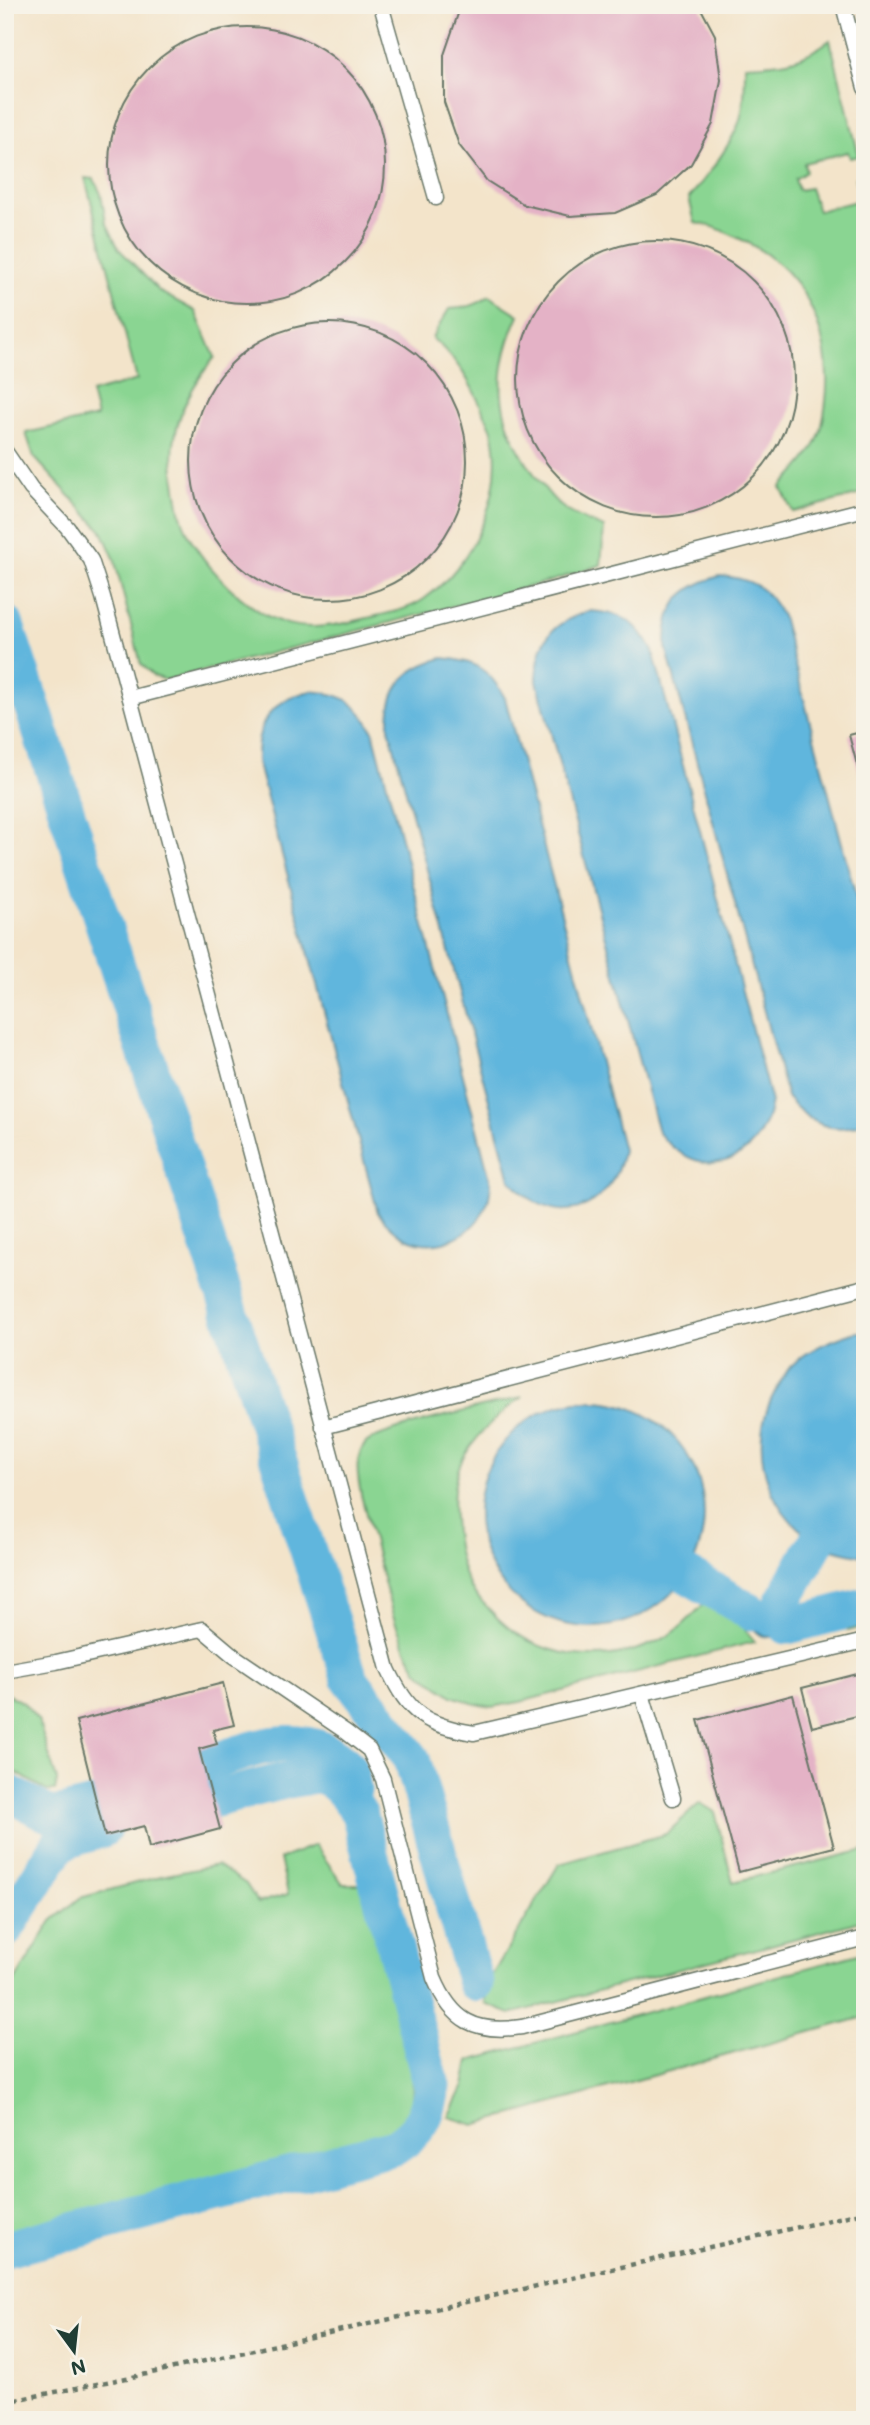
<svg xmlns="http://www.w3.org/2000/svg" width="870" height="2425" viewBox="0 0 870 2425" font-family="Mali,sans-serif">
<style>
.green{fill:#8ad592;stroke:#548963;stroke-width:2}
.water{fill:#61b6dd;stroke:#407a88;stroke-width:2}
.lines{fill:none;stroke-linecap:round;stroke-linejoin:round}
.canal{stroke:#61b6dd;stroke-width:37}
.building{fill:#e4b2c6}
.lane-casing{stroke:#697768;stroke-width:17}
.path{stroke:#697768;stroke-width:4.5;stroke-dasharray:5 5;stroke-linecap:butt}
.lane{stroke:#fff;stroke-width:14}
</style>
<rect width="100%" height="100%" fill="#f7f3e8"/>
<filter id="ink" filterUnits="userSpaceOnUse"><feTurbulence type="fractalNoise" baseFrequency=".0143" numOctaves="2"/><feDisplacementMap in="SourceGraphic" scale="14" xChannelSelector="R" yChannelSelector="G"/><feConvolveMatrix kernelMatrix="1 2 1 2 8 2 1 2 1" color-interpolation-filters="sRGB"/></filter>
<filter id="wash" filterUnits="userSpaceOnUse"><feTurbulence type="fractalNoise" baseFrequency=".00686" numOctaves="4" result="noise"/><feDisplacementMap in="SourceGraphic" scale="28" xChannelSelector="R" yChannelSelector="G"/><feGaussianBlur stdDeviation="1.57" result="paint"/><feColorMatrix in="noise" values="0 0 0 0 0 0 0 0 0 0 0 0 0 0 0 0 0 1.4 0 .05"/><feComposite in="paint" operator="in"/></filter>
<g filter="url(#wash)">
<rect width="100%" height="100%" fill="#f3e4ca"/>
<g class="green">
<path d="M830,40L859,156L850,158L848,152L804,163L806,172L795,179L798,190L810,188L818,211L860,200L855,178L865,176V493L793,512L781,487C796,471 815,453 821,430C840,350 814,271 736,237C723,231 710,224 695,223L689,198C706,178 724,154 736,130C745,112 745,84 745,65C783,63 799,63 830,40Z"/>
<path d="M85,178L94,179L101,194L106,222L119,249L160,292L195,311L215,357C196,380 180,408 175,437C170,461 176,488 180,511C187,541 207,565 228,586C273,630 304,634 363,619C383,614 407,611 424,599C474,563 507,492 492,430C490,424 486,417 483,411C470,381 457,359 432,338L449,309C465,308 476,306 489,296L519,315C493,372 495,416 530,468C539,481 549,496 561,506C573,516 590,522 604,528L601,565L551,581L166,680L154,676L141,664L114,558L102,531L34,457L26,433L97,417L91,393L137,380Z"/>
<path d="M523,1397C501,1412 482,1429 467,1452C454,1471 452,1496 454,1518C455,1541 459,1564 469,1585C473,1594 483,1602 489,1609C535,1662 608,1669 668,1636C684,1627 698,1609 711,1596L742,1615L744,1627L754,1642L520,1702L491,1707L472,1703L452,1696L418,1671L406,1650L393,1616L361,1495C358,1477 353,1458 366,1443C379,1429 497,1404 523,1397Z"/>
<polygon points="865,1611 865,1626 847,1631 843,1617"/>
<polygon points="5,1693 24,1703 38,1720 57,1780 55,1791 47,1791 5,1766"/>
<polygon points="700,1803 715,1812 733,1882 865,1850 865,1920 511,2014 485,2004 486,1985 559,1864 666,1834"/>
<polygon points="315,1845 343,1884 361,1884 413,2075 412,2109 395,2133 369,2142 5,2237 5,1992 12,1985 52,1921 80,1898 161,1876 217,1865 246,1884 258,1903 288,1894 280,1859"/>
<polygon points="865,1952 865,2017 474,2125 449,2117 464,2086 469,2061"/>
</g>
<g class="water">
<path d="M720,576C753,578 767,588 782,616L865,931V1122C832,1136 808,1123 787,1097L666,647C665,605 681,587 720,576Z"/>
<path d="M591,611C624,613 637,622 653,651L771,1102C760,1167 698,1184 658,1132L537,681C537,640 551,622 591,611Z"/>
<path d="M443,658C476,661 489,669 505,698L623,1150C612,1214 551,1232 510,1179L389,728C388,688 404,668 443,658Z"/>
<path d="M311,691C344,694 357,702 373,731L491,1183C490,1190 490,1198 487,1204C475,1235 437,1253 406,1238C394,1232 386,1223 378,1213L257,761C256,721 272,700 311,691Z"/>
<path d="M856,1332H865V1556C844,1553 822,1548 805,1534C760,1498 748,1434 779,1385C782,1380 786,1372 790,1367C809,1348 832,1340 856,1332Z"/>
<circle cx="591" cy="1514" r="113"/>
<circle cx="770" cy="1618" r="19"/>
</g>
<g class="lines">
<g class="canal">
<polyline points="5,623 350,1679 412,1759 475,1983"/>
<polyline points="687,1575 751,1612"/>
<polyline points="782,1603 817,1541"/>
<polyline points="787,1626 865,1606"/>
<path d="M203,1765C243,1753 280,1734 321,1749C330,1753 342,1760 348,1768C351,1773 352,1783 353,1790"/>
<polyline points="5,1791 48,1814 57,1815 97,1805"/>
<polyline points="5,1930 60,1843 103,1829"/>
<path d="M5,2249L395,2147C421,2130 428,2116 432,2086L359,1813C349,1799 341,1784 325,1778C309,1771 233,1795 212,1800"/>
</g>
</g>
<g id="blocks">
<g class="building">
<polygon points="463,5 699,5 715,35 721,80 713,124 691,164 657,195 615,213 570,216 525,205 487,181 459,145 444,102 444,55 459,11"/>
<circle cx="247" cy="165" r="138"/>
<circle cx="656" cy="379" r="138"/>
<circle cx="329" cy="461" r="138"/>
<polygon points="865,731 865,791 864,791 849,735"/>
<polygon points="865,1672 865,1714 812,1727 802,1688"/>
<polygon points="223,1683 234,1725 213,1730 217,1744 199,1749 220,1829 149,1848 144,1826 105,1836 76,1721"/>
<polygon points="793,1695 834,1847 739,1872 698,1720"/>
</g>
</g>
</g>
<g filter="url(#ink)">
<use href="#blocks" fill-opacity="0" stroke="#697768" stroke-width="2"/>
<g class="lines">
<defs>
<g id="lane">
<polyline points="381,5 436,198"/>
<polyline points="843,5 865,88"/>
<path d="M5,451L31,489L67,527L91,560L103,597L388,1669C409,1714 425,1725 474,1733L865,1641"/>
<polyline points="130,698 865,509"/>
<polyline points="323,1427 865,1287"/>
<path d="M5,1671L56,1662L202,1629L234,1656L346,1732L369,1750L383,1779L434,1978C452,2021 475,2034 522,2027L865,1938"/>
<polyline points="642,1694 673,1798"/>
</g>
</defs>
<use href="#lane" class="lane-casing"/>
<polyline class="path" points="5,2402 147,2374 865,2212"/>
<use href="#lane" class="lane"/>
</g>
</g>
<rect width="870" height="2425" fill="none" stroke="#f7f3e8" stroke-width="28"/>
<g transform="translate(74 2351) rotate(165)" stroke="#f7f3e8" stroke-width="5" paint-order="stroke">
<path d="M0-5L12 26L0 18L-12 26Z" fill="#1f3d34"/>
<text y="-10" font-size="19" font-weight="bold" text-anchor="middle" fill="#1f3d34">N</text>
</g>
</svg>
